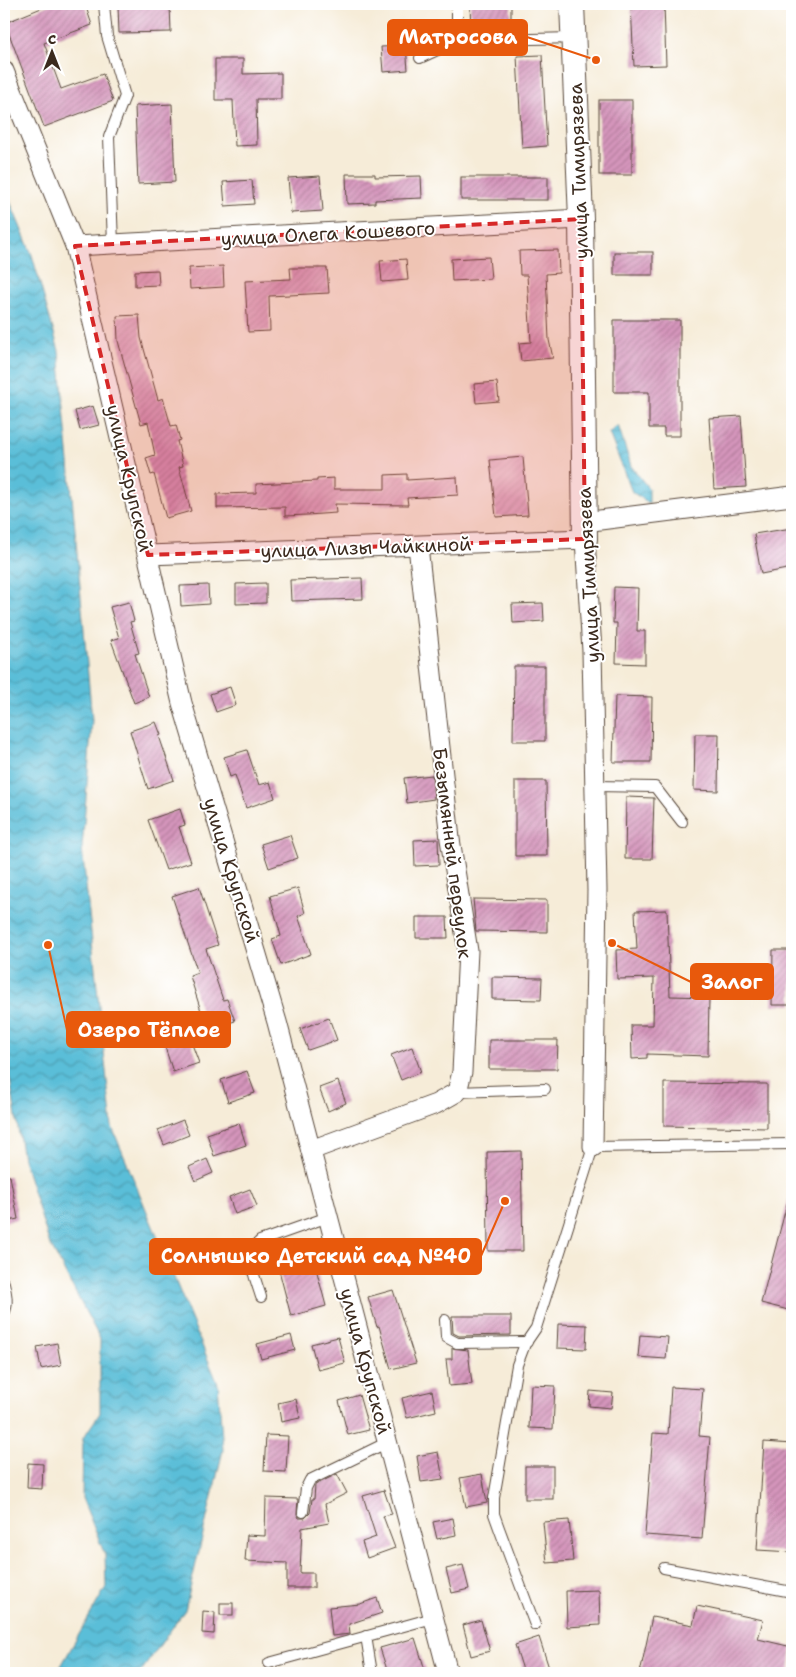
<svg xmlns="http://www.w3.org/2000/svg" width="796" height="1677" viewBox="0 0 796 1677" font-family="'Shantell Sans',sans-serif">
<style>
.water{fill:url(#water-waves);stroke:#4a747b}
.building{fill:url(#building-hatch)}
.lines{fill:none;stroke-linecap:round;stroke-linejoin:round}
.service-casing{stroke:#57473a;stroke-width:12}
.minor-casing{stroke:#57473a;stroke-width:21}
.tertiary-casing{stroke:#57473a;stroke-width:26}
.service{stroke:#fff;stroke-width:10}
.minor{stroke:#fff;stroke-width:19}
.tertiary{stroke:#fff;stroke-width:24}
.marked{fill:#d62828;fill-opacity:0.2;stroke:#d62828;stroke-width:4;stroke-dasharray:10 6;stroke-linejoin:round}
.labels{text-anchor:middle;stroke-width:4;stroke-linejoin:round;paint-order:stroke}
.street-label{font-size:19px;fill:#3b2a1e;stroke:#fff}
.leader{fill:none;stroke:#e8590c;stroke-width:2}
.callout-dot{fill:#e8590c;stroke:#fff;stroke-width:2}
.callout{fill:#e8590c;stroke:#e8590c;stroke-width:2}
.callout-label{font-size:20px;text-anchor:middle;font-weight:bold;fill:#fff}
</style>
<defs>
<pattern id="water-waves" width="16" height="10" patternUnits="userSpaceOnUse" patternTransform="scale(1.25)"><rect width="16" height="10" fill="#5abed8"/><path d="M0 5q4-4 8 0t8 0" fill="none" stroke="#4c9baf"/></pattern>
<pattern id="building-hatch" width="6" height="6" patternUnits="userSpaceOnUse" patternTransform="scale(1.25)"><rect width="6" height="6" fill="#d595bc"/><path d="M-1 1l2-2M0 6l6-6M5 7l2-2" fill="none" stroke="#ae7a98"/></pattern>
</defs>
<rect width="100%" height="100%" fill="#fff"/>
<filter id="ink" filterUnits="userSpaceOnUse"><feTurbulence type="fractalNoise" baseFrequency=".02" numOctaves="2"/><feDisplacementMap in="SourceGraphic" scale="10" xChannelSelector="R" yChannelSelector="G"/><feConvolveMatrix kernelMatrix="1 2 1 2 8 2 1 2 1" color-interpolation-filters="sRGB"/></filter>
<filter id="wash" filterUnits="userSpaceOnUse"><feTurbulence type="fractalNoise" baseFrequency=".0096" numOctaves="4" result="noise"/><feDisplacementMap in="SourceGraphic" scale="20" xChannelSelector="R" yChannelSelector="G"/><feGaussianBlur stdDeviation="1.12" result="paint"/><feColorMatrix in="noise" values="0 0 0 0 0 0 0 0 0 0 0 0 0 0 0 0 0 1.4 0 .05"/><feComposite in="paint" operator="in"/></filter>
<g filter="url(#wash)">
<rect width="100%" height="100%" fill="#f6ecd8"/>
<g class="water">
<polygon points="4,187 32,255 59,351 92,720 82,848 112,1127 218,1384 223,1450 185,1610 140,1673 57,1673 106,1587 105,1555 82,1498 83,1438 100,1413 100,1339 49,1242 23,1159 4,1042"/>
<polygon points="618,425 631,466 649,489 649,503 632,492 609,433"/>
</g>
<g id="blocks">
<g class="building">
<polygon points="51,4 85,4 92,25 44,43 61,89 103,74 113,101 44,127 5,23"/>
<polygon points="470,4 511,4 511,33 471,34"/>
<polygon points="631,4 664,4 666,65 634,66"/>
<polygon points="170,5 171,32 119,33 118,6"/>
<polygon points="406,46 408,70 383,72 381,47"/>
<polygon points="542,55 547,146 522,148 517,56"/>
<polygon points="215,59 243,59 243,74 281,73 281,99 256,99 257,145 235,146 233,100 215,100"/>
<rect x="599" y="100" width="33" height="75"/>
<polygon points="172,104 175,182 138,184 135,106"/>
<polygon points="346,174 375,174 375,177 421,176 422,198 375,200 375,203 347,204"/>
<polygon points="320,176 323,211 291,213 288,178"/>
<rect x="461" y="177" width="87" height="23"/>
<polygon points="252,180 254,204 225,206 223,182"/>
<polygon points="558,250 559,273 546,274 549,340 553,358 521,361 519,343 531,342 527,275 520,275 519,251"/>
<rect x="614" y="252" width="39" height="23"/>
<polygon points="489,257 491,279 452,281 451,259"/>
<polygon points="406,259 408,280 382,282 380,261"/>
<polygon points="223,266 224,287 190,289 189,268"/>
<polygon points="290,268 327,268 329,293 269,296 270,331 248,332 245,281 291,279"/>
<polygon points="158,270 159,285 135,286 135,271"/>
<polygon points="139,315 141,338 158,400 163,398 171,426 176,425 180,440 177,441 183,466 179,467 191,511 166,518 154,474 151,475 146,458 155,455 148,422 141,424 118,341 117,316"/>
<polygon points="614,320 680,320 680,436 664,436 664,428 649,428 649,392 614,392"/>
<polygon points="497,382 499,401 476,403 474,384"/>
<polygon points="93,406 99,425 80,430 75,411"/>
<polygon points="741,416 746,487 714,489 709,418"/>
<polygon points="523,457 528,515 496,517 490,460"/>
<polygon points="407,474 407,480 457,477 458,495 407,498 408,505 335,504 336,513 307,515 285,516 285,507 217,508 217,494 256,493 256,484 317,481 317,479 334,478 334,489 385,489 385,475"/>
<polygon points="792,528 792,568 761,574 754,534"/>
<polygon points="362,578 363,599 291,601 290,580"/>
<polygon points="266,583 266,603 236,604 236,584"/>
<polygon points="208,585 209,604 181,606 180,586"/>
<polygon points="614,587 638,588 637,631 645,631 645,664 616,663 617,623 613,623"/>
<polygon points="129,602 134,621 130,622 139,653 135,654 149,697 134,703 111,640 119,638 110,607"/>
<polygon points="543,603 544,621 513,623 512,604"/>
<polygon points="514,666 545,666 545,741 513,741"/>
<polygon points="230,687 236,705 216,712 210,694"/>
<polygon points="615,696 652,697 651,762 613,762"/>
<polygon points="156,722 161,735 159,736 174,780 148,789 130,731"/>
<polygon points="695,734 719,734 718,791 694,790"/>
<polygon points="247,750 259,785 270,782 275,798 246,808 235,775 230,777 224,757"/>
<polygon points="432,775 434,799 407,803 404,778"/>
<polygon points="515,781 546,781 547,856 515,856"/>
<polygon points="626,797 654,798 652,859 625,859"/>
<polygon points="180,809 185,825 179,827 191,862 166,870 148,820"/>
<polygon points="290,835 298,858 269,868 261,844"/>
<polygon points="438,839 439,865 415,866 414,840"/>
<polygon points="199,887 218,945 206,949 223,1000 227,999 235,1021 207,1030 190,976 198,973 172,896"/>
<polygon points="298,888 305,913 298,916 311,954 281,965 272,939 281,936 270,896"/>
<polygon points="473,899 547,900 547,932 476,931"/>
<polygon points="667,910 670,996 709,997 708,1056 647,1054 647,1058 632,1059 631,1025 653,1025 654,978 617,979 616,950 637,949 635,911"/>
<polygon points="416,917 447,917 448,938 416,938"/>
<polygon points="773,950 792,950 792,1005 772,1005"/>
<polygon points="492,977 542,978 541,1000 492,999"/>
<polygon points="329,1018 337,1040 308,1050 300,1029"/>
<polygon points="189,1036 199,1063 173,1072 164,1044"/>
<polygon points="489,1040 558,1040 557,1069 489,1069"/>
<polygon points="412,1047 421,1072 401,1080 391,1055"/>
<polygon points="247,1071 255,1093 228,1102 221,1080"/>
<polygon points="338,1081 346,1103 328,1111 319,1088"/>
<polygon points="664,1083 767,1084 767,1128 664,1126"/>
<polygon points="183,1120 189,1135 164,1145 158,1130"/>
<polygon points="239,1123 246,1145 214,1156 207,1134"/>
<polygon points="521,1151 523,1251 488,1251 487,1152"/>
<polygon points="207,1159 213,1173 195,1181 189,1167"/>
<polygon points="4,1176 10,1176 18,1219 4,1222"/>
<polygon points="250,1189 257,1206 235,1214 229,1197"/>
<polygon points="788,1200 792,1201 792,1311 761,1303"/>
<polygon points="309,1242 326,1306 291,1316 274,1251"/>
<polygon points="393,1290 416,1363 391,1369 379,1326 377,1327 368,1297"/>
<polygon points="452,1316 511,1316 511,1335 459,1336 453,1333"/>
<polygon points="558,1324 587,1325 586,1349 557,1348"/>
<polygon points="291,1335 295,1350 261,1359 257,1344"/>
<polygon points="640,1335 668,1337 666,1359 638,1357"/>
<polygon points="338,1337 345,1363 318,1370 311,1344"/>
<polygon points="57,1343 61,1365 41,1369 37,1347"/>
<polygon points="452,1348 468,1350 472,1384 449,1386 446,1359 452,1359"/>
<polygon points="531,1385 555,1386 553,1429 529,1428"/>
<polygon points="671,1387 703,1389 699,1436 710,1437 702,1539 645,1535 653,1433 668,1434"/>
<polygon points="432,1391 436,1411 407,1418 402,1398"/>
<polygon points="590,1391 613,1393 611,1408 589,1406"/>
<polygon points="359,1395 369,1430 348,1435 339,1401"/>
<polygon points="296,1399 300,1418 281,1422 278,1403"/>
<polygon points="266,1435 288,1436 286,1472 264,1471"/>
<polygon points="764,1442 792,1444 792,1552 757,1550"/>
<polygon points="438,1452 443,1479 421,1482 417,1456"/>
<polygon points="28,1463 43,1464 42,1489 27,1488"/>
<rect x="525" y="1466" width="28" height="33"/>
<polygon points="337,1474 347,1493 325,1504 329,1523 302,1528 300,1573 314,1573 314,1588 287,1588 287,1563 245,1561 247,1535 265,1536 266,1498 298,1499 297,1514 299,1518 305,1518 310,1513 312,1499 314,1499 315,1485"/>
<polygon points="482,1474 487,1503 466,1507 460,1478"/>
<polygon points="384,1490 392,1514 383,1516 395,1548 367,1558 362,1542 376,1537 363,1496"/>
<polygon points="453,1518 456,1535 437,1539 433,1522"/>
<polygon points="569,1520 573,1561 547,1563 543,1522"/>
<polygon points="463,1565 469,1589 452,1593 446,1569"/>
<polygon points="599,1590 600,1625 567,1627 566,1591"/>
<polygon points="377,1598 382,1613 349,1624 350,1634 332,1636 329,1607 360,1604"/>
<rect x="220" y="1603" width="13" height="12"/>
<polygon points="697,1606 763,1620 758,1639 792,1647 789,1673 640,1673 652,1617 693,1625"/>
<polygon points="203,1611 215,1612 214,1634 202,1633"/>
<polygon points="481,1620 490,1651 471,1656 463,1625"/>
<polygon points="539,1637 549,1668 524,1673 515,1645"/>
<polygon points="415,1638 426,1673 388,1673 380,1648"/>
</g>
</g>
</g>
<g filter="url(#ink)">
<use href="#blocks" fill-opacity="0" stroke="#57473a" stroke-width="1"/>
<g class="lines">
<defs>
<g id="service">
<polyline points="104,4 107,36 125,96 109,137 113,244"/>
<polyline points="457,4 457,41"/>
<polyline points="420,58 457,41 573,38"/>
<polyline points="595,786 655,787 682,822"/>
<polyline points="457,1092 545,1089"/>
<path d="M4,1283C6,1292 9,1305 4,1313"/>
<path d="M261,1297C256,1279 243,1255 260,1241L328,1217"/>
<polyline points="445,1320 446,1337 457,1343 527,1342"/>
<polyline points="303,1512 306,1488 310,1480 388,1442"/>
<polyline points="664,1568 792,1592"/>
<polyline points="535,1625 499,1528 494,1514 494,1498 517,1365 525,1344 536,1328 593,1147 792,1144"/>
<polyline points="366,1636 372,1673"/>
<polyline points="269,1663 433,1618"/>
</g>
<g id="minor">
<polyline points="4,71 75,246 182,703 277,1022 448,1673"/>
<polyline points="75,246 581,219"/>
<polyline points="584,522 792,496"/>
<polyline points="148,555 585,539 592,651 597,890 593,1147"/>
<polyline points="311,1150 436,1104 457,1092 462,1072 468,951 450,839 418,546"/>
</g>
<polyline id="tertiary" points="572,4 581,219 585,539"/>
</defs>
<use href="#service" class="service-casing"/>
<use href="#minor" class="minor-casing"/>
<use href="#tertiary" class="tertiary-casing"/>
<use href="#service" class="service"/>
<use href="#minor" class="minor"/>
<use href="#tertiary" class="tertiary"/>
</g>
</g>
<path class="marked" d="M581,219L585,539L148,555L75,246Z"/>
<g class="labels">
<g class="street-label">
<text transform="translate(578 171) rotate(-92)" y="7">улица Тимирязева</text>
<text transform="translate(328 233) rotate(-3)" y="7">улица Олега Кошевого</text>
<text transform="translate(130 478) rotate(77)" y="7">улица Крупской</text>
<text transform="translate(366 547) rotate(-2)" y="7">улица Лизы Чайкиной</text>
<text transform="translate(588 575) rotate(-93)" y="7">улица Тимирязева</text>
<text transform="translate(453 853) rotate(83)" y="7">Безымянный переулок</text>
<text transform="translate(232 870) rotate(73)" y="7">улица Крупской</text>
<text transform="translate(366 1361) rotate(75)" y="7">улица Крупской</text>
</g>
</g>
<path class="leader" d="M596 60L527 37M612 943L691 982M48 945L67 1030M505 1201L481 1256"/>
<g class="callout-dot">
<circle cx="596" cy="60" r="5"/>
<circle cx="612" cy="943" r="5"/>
<circle cx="48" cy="945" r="5"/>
<circle cx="505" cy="1201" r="5"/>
</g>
<g class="callout">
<rect x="388" y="20" width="139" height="35" rx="5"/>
<rect x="691" y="964" width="82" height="35" rx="5"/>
<rect x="67" y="1012" width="163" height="35" rx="5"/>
<rect x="150" y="1239" width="331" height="35" rx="5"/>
</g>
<g class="callout-label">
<text x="458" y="44">Матросова</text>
<text x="732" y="989">Залог</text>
<text x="149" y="1037">Озеро Тёплое</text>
<text x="316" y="1263">Солнышко Детский сад №40</text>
</g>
<rect width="796" height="1677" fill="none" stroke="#fff" stroke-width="20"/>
<g transform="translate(52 52)" stroke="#ffffff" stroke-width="4" paint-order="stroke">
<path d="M0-4L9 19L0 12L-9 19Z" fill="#3b2a1e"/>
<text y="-8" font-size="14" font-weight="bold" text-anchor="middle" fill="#3b2a1e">С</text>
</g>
</svg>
